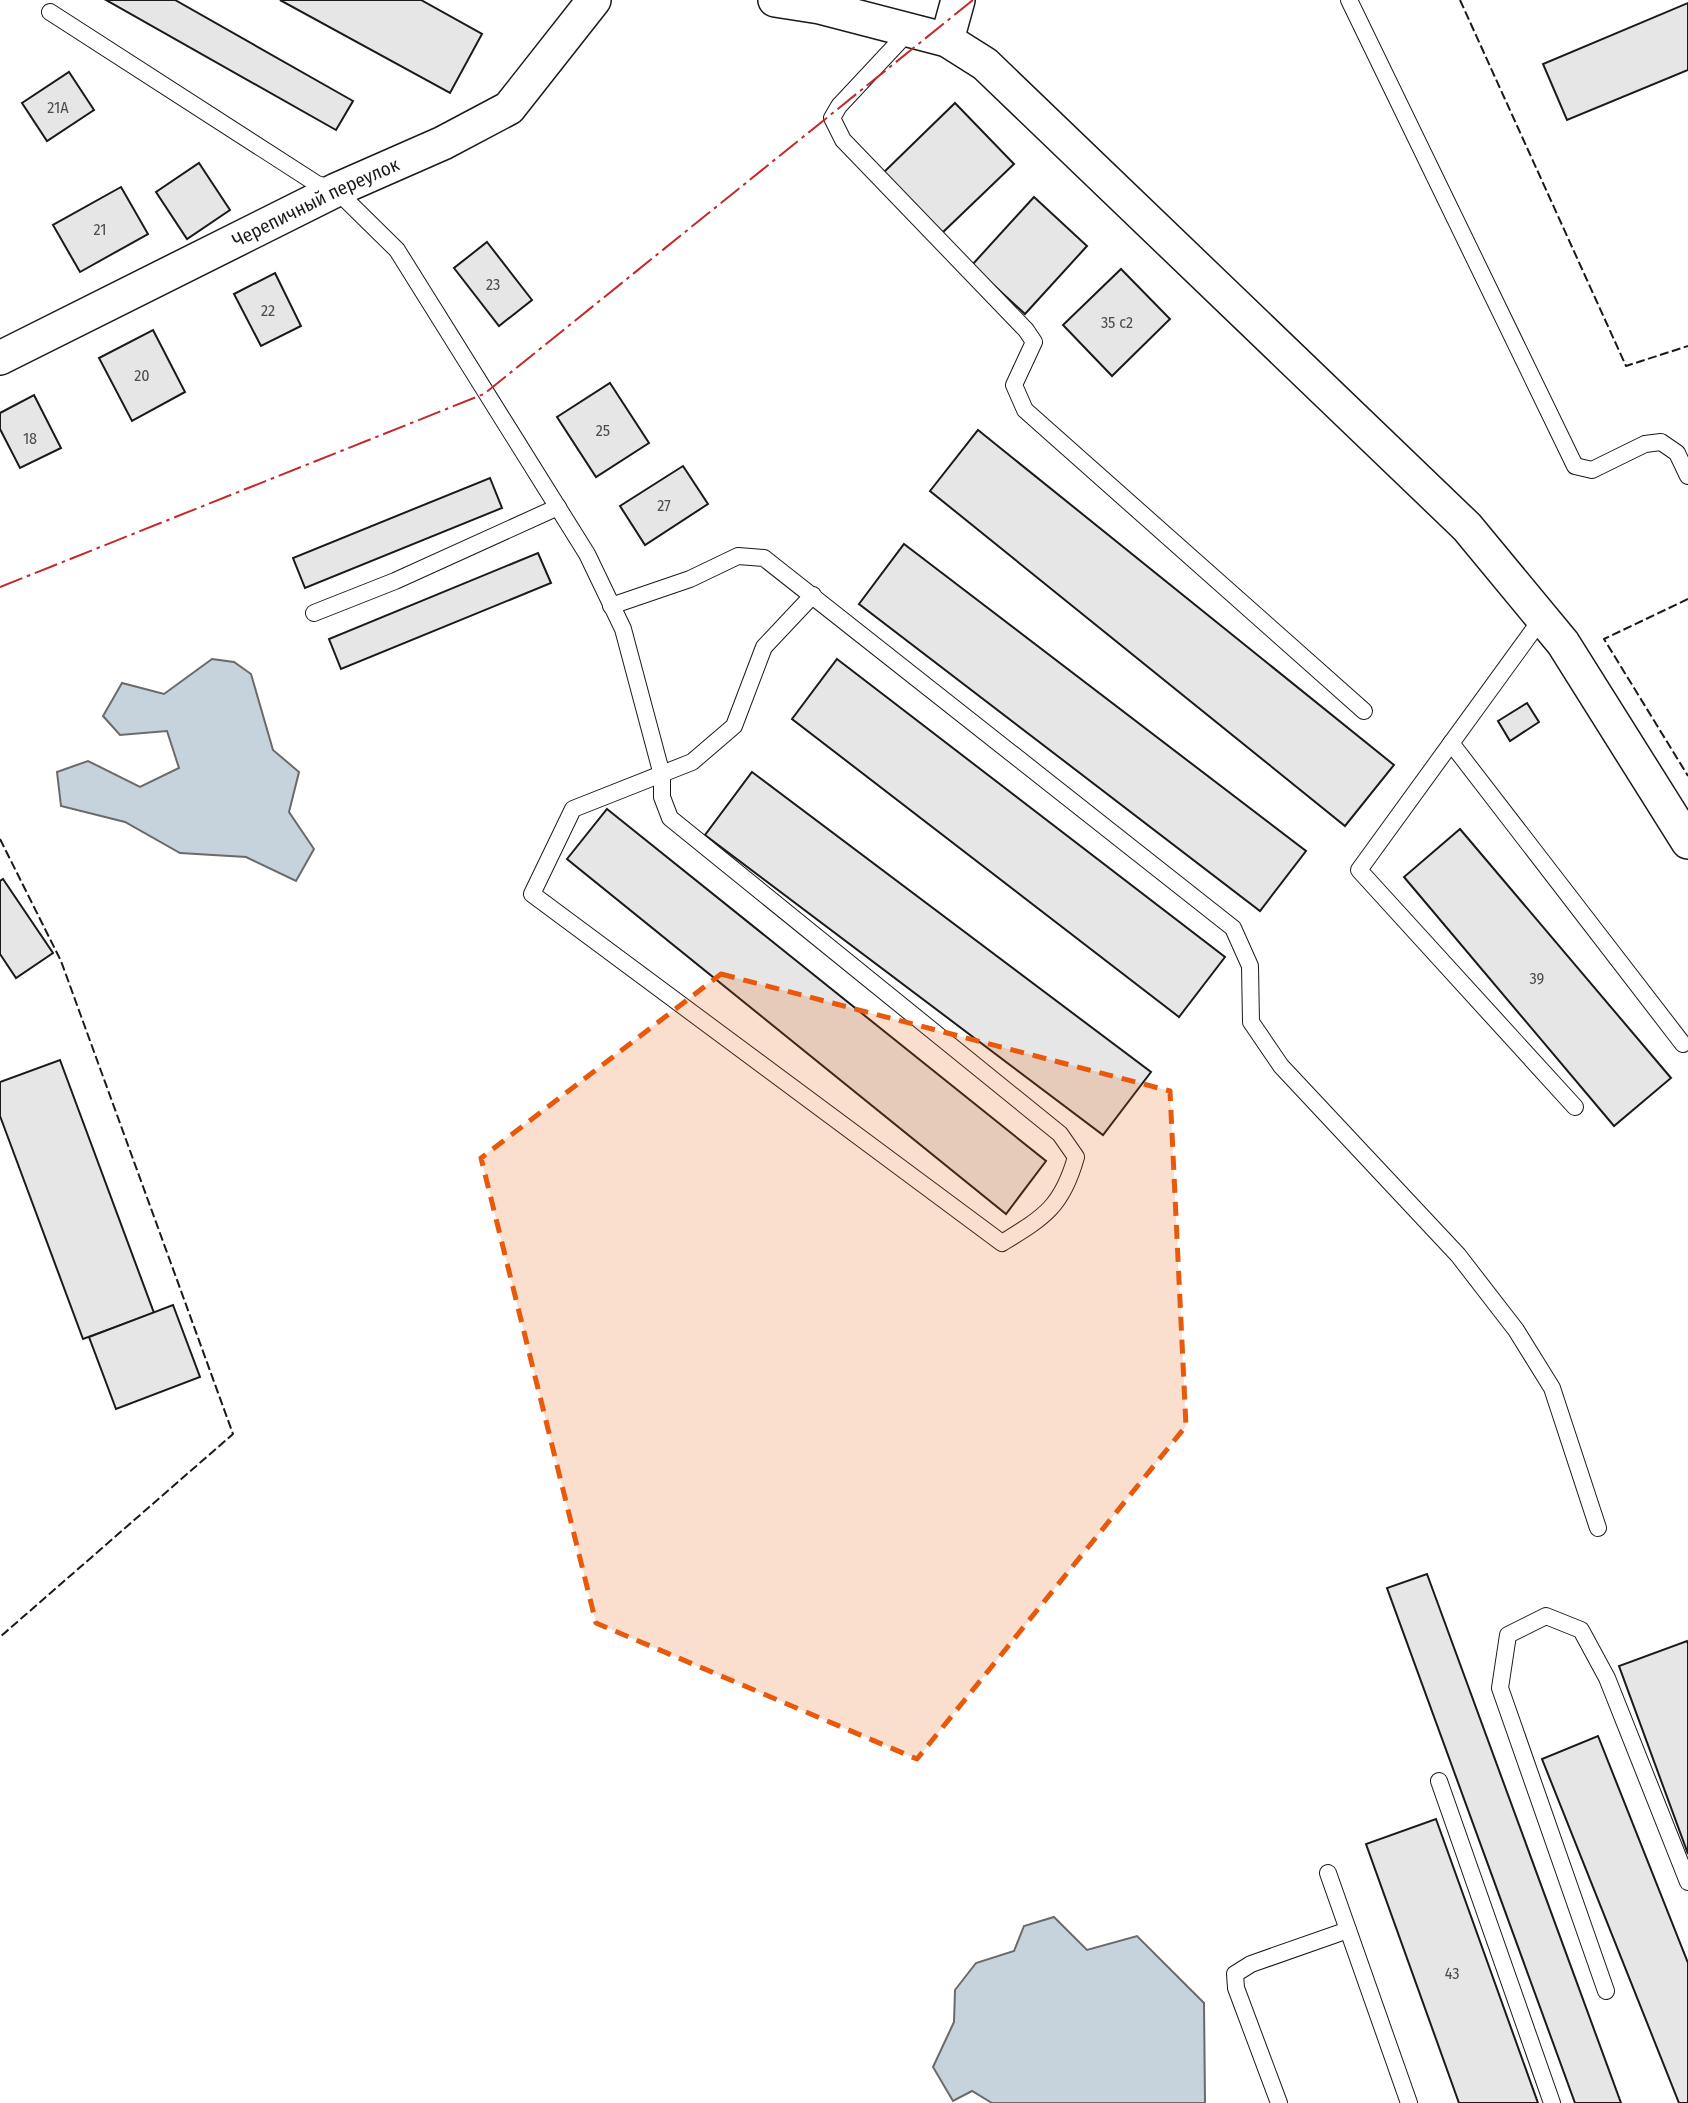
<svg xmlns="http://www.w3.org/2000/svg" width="1688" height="2103" viewBox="0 0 1688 2103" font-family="'Fira Sans Condensed',sans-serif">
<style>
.water{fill:#c6d2dc;stroke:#6a6a6a;stroke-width:2}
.building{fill:#e6e6e6;stroke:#1a1a1a;stroke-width:2}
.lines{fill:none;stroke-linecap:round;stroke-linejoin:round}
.lane-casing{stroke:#1a1a1a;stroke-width:18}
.street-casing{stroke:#1a1a1a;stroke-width:36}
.lane{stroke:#fff;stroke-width:16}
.street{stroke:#fff;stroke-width:33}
.fence{stroke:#1a1a1a;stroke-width:2;stroke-dasharray:9 3.5;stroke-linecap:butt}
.power{stroke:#c62828;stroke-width:2;stroke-dasharray:24 5 3.5 5;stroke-linecap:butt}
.marked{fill:#e8590c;fill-opacity:0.2;stroke:#e8590c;stroke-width:5;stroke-dasharray:14 9;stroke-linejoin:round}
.labels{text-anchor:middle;stroke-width:5;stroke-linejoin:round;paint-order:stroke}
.number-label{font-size:16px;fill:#4d4d4d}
.street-label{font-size:19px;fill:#1a1a1a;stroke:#fff}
</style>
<rect width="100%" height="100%" fill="#fff"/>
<g class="water">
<polygon points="212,659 234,662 251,674 273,750 299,772 289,812 314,849 296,881 246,857 180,853 125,822 61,806 57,772 88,761 140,787 179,768 167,731 120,735 103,716 122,683 164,694"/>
<polygon points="1054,1917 1087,1950 1137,1936 1204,2003 1205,2103 992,2103 972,2091 953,2101 933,2067 954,2022 955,1990 976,1963 1014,1951 1024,1926"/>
</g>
<g class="building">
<polygon points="106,0 175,0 353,101 336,130"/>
<polygon points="280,0 421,0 482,34 450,93"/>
<polygon points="1688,3 1688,70 1567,120 1543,64"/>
<polygon points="69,72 94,110 47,141 22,103"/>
<polygon points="955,103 1014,164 941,234 882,174"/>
<polygon points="199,163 230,210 187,239 156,192"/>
<polygon points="121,187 148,234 80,272 53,225"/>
<polygon points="1034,197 1087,246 1025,314 972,265"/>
<polygon points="487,242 532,300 499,326 454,268"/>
<polygon points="1121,269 1170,319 1112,376 1063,325"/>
<polygon points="275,273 301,326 261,346 234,294"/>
<polygon points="153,330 185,392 132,421 99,358"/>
<polygon points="610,383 649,443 596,477 557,417"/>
<polygon points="34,395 61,448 20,468 0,429 0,413"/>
<polygon points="978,430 1394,765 1345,826 930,491"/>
<polygon points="683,466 708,504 645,545 620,506"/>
<polygon points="490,478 502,508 305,588 293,558"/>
<polygon points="904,544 1306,851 1260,911 859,604"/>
<polygon points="538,553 551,583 341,669 329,639"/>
<polygon points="837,659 1225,957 1179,1017 792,719"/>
<polygon points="1527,703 1539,722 1510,741 1498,721"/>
<polygon points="752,772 1151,1072 1103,1135 705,835"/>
<polygon points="607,809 1046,1161 1006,1214 567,859"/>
<polygon points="1460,829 1671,1078 1614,1126 1404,877"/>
<polygon points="3,879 53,953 16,978 0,954 0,881"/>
<polygon points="60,1060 154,1313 83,1339 0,1116 0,1082"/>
<polygon points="173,1305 200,1377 116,1409 89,1337"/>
<polygon points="1427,1574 1621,2103 1575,2103 1387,1588"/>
<polygon points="1687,1641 1688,1644 1688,1854 1619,1666"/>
<polygon points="1598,1736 1688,1963 1688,2103 1679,2103 1542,1759"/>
<polygon points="1436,1819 1538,2103 1459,2103 1366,1844"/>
</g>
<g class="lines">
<defs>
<g id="lane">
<polyline points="1349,0 1575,466 1592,470 1645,444 1661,442 1677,453 1688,476"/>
<path d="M50,12L317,184L336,190L397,250L587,554L623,629L662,775V797L670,818L1060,1134L1076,1157C1062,1207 1044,1217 1002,1243L532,894L573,809L692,762L734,726L764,647L813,595"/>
<polyline points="910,30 839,106 832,118 843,140 1026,330 1034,342 1014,385 1025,410 1364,711"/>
<polyline points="611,606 690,579 738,556 764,558 1233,928 1250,966 1251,1022 1281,1066 1458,1255 1516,1330 1552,1388 1598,1528"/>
<polyline points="314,613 395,581 558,507"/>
<polyline points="1542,618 1359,870 1575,1107"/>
<polyline points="1451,743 1683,1044"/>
<polyline points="1439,1781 1552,2103"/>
<polyline points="1328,1873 1409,2103"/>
<polyline points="1606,1991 1500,1688 1508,1635 1546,1616 1581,1630 1607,1678 1688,1882"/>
<polyline points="1279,2103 1236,1988 1235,1974 1251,1964 1348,1930"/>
</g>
<g id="street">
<polyline points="775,0 820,7 947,40 985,64 1467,527 1563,643 1688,842"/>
<polyline points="947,40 958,0"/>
<path id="s1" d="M0,358L336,190L443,143L509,108L594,0"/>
</g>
</defs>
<use href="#lane" class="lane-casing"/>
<use href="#street" class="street-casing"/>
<use href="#lane" class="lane"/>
<use href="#street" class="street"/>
<g class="fence">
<polyline points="1460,0 1626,366 1688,346"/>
<polyline points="1688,599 1604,639 1688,776"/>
<polyline points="0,839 61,961 233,1434 0,1637"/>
</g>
<polyline class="power" points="0,587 484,394 973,0"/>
</g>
<path class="marked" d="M721,974L1170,1091L1186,1426L917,1759L596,1623L481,1158Z"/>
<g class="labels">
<g class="number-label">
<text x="58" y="113">21А</text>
<text x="100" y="235">21</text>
<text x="493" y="290">23</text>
<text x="268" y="316">22</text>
<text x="1117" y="328">35 с2</text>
<text x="142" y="381">20</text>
<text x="603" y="436">25</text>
<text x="30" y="444">18</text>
<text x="664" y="511">27</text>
<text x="1537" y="984">39</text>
<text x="1452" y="1979">43</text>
</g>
<g class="street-label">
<text dy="7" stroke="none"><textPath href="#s1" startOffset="352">Черепичный переулок</textPath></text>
</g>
</g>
</svg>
